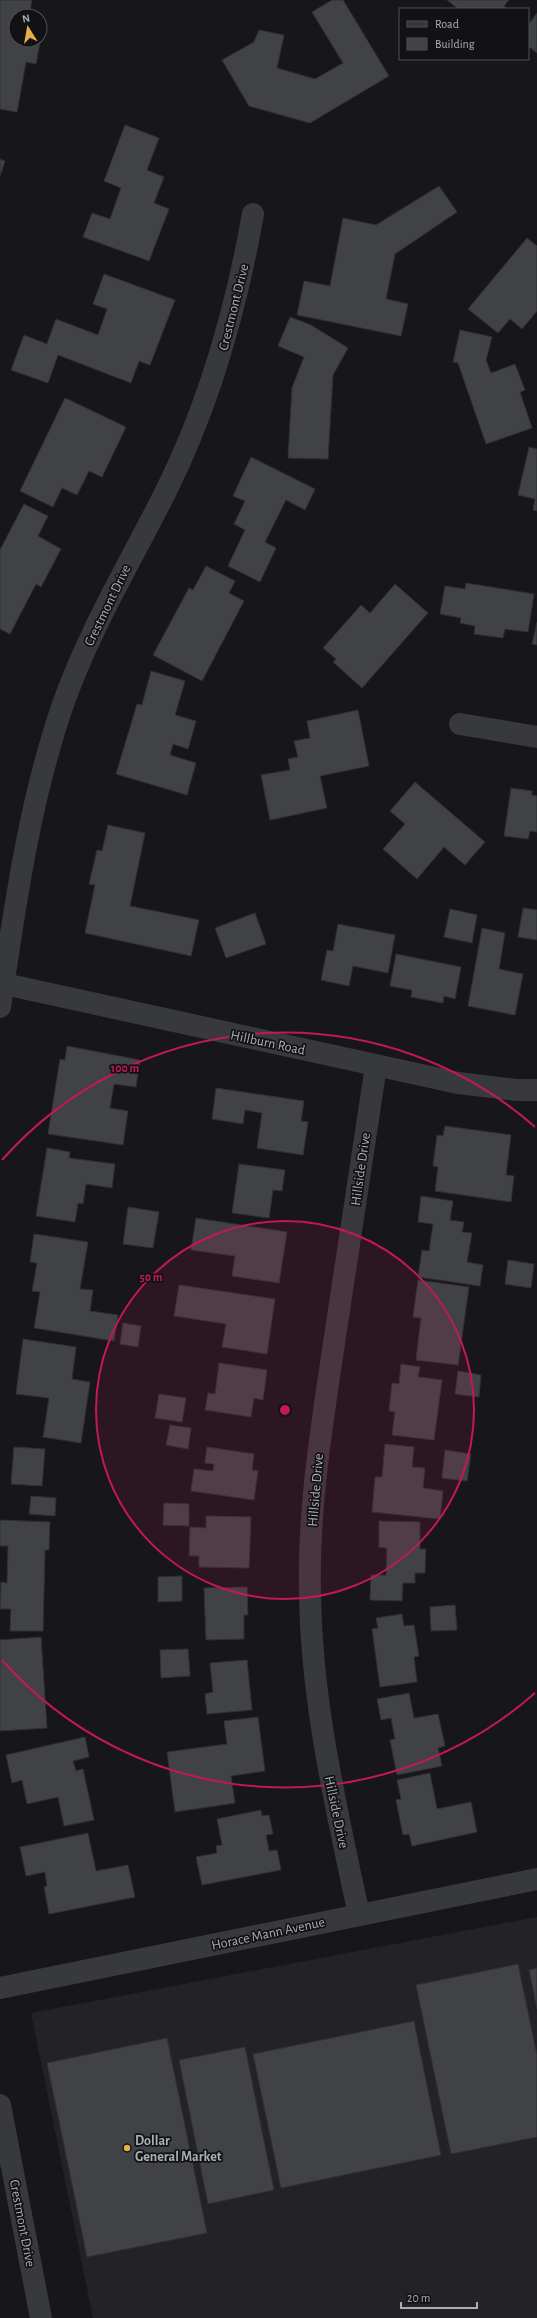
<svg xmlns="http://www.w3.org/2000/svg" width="537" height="2318" viewBox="0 0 537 2318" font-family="'Alegreya Sans',sans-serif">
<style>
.built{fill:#232326}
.building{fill:#414246;stroke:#313134}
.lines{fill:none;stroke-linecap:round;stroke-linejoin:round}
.street{stroke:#38393d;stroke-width:22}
.ring{fill:none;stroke:#c2185b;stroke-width:2}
.poi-dot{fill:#e5b142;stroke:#121214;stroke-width:1.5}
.labels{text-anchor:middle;stroke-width:3.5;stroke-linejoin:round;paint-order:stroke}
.street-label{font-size:14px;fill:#aaaeb8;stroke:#121214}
.poi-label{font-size:14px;font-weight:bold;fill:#aaaeb8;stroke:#121214;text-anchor:start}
.centre{fill:#c2185b;stroke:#121214;stroke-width:2}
.ring-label{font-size:12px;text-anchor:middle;font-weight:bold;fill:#c2185b;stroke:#121214;stroke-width:3.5;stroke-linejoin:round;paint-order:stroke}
</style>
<rect width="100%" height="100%" fill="#171719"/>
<polygon class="built" points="537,1917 537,2318 93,2318 31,2013"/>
<g class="building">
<polygon points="0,0 32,0 29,16 16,16 16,40 40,40 41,37 36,64 26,62 17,112 0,109"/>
<polygon points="332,0 343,0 389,76 310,123 249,106 222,60 254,42 259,30 284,35 277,68 315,79 343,63 312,12"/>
<polygon points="447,0 509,0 504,6 507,9 458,9"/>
<polygon points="537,13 537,53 528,46 528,25"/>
<polygon points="125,125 159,138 147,170 164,177 154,203 169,209 149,261 83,237 92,213 110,219 121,188 104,181"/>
<polygon points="0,159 5,161 0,176"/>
<polygon points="439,186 457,212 395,254 386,299 408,304 401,336 297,315 304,281 330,286 343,218 376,225"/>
<polygon points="527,238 537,246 537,311 522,329 510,319 498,333 468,309"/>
<polygon points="104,274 175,300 150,365 139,361 131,383 58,355 48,383 11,370 24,335 47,344 56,319 98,335 107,309 93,304"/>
<polygon points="290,317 311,325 348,348 333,375 328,459 288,458 292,388 304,357 278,346"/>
<polygon points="460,330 492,337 486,360 491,373 515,364 525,390 520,392 532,428 486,444 458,363 453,362"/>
<polygon points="65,398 126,427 102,477 89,471 77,495 62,488 53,507 20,491"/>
<polygon points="529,447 537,449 537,511 533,510 535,499 518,495"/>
<polygon points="251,457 315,489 305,510 286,500 265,542 276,548 260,582 228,566 245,530 234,524 245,501 233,496"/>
<polygon points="24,504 48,516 38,536 61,549 41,587 36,584 10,634 0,629 0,550"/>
<polygon points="206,566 235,581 229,593 244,601 202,681 153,655 189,588 193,590"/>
<polygon points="466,583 534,594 528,632 505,629 503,638 474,634 475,626 460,623 461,618 440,614 445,586 465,589"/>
<polygon points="395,584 428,613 362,688 333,662 336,659 323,648 361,605 370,613"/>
<polygon points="537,622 537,645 532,644"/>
<polygon points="151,671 185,681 175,715 196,721 188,749 173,744 170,755 196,763 187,795 116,774 137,704 142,705"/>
<polygon points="358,710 369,766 320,776 327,808 270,820 261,775 290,770 288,759 298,757 294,741 310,738 307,721"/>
<polygon points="415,782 485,842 465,865 444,847 417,879 383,849 405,824 390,811"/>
<polygon points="511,788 532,791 532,795 537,796 537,832 530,831 528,839 504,836"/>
<polygon points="108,825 145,833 130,906 199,920 191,956 85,933 95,885 89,884 97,850 102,851"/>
<polygon points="523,908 537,910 537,940 518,937"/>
<polygon points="450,909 477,915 472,943 444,937"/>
<polygon points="255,913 266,944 226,958 215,928"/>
<polygon points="338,924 395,935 388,973 353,966 349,986 321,980 327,950 333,951"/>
<polygon points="482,928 505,933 499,969 523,974 515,1015 468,1006"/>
<polygon points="396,954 461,967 455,999 444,996 443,1003 411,997 412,990 390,986"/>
<polygon points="67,1046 140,1060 136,1087 114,1084 110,1108 128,1111 123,1145 48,1134 60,1059 65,1060"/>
<polygon points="216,1088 304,1101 301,1121 308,1122 303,1155 257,1148 262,1113 245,1110 243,1124 212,1119"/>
<polygon points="445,1126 511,1135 506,1175 514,1176 511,1202 435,1191 438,1167 433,1166 437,1135 443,1136"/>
<polygon points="47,1148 70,1152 69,1158 115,1164 112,1188 86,1184 83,1204 78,1203 75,1222 36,1216"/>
<polygon points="239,1164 285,1170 282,1191 273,1190 269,1218 232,1213"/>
<polygon points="421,1196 453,1201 450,1220 464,1222 462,1232 472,1233 467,1262 483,1265 480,1286 418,1277 422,1250 429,1251 433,1224 418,1222"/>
<polygon points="128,1207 159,1212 153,1248 123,1244"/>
<polygon points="196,1218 287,1232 279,1283 232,1276 235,1256 191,1250"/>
<polygon points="34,1234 88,1242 80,1289 93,1290 90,1311 118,1315 114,1341 34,1328 40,1292 32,1291 37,1263 30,1262"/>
<polygon points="508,1260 534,1264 531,1288 505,1284"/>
<polygon points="418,1280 469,1287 458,1365 416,1360 421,1318 413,1317"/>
<polygon points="179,1285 275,1299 267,1354 222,1347 226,1324 174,1316"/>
<polygon points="123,1323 141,1326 138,1347 120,1344"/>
<polygon points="23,1339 76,1347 72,1379 90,1382 81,1443 43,1437 49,1398 16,1394"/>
<polygon points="219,1363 267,1370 263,1400 254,1398 251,1417 205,1410 208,1393 215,1394"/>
<polygon points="401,1364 420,1367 418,1377 442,1380 434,1440 392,1435 395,1412 389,1411 392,1383 399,1384"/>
<polygon points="458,1371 481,1375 479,1397 455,1394"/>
<polygon points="159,1394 186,1398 182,1422 155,1418"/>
<polygon points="170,1425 191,1428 188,1449 166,1445"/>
<polygon points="385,1444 414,1447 412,1467 425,1468 423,1488 443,1491 440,1519 372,1512 375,1477 382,1477"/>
<polygon points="14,1447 45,1449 42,1486 11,1484"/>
<polygon points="207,1447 254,1454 252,1470 258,1471 254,1500 191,1491 194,1469 213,1471 214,1464 205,1463"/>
<polygon points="445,1450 471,1454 467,1481 442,1478"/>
<polygon points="31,1496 56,1498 55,1516 29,1514"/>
<polygon points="164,1503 189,1504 189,1526 163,1525"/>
<polygon points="206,1516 251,1517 249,1568 199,1567 199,1556 189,1556 190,1527 206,1528"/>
<polygon points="0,1520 50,1522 49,1550 45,1550 43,1631 10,1631 11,1609 0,1609 1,1582 7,1583 8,1546 0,1546"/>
<polygon points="379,1521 420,1522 420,1549 426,1549 425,1573 415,1573 415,1583 403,1583 402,1601 370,1600 371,1575 386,1575 387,1548 379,1547"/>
<polygon points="182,1576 182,1601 158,1602 158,1577"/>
<polygon points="247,1587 248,1615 244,1615 244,1639 206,1640 204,1588"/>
<polygon points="455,1605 457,1630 431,1631 430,1607"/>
<polygon points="402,1614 404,1626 414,1625 419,1656 414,1657 417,1682 380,1687 372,1629 378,1628 376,1618"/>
<polygon points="41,1637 47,1728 0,1731 0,1640"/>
<polygon points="188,1649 190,1676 161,1678 160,1650"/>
<polygon points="247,1660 252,1710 207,1714 205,1694 213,1692 210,1663"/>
<polygon points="409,1693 414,1718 438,1714 445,1746 438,1748 442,1766 397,1775 390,1740 395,1739 391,1718 381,1720 377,1699"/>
<polygon points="258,1717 265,1771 231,1776 235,1803 175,1812 167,1752 227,1744 224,1721"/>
<polygon points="85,1737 89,1757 73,1761 76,1771 83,1769 94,1820 64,1826 58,1797 27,1804 22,1780 12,1783 6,1755"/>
<polygon points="430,1773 437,1809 471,1802 477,1832 412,1846 409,1834 403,1835 396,1800 401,1799 397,1780"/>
<polygon points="261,1810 262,1816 269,1815 273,1834 266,1835 269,1851 277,1850 281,1870 202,1885 196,1857 217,1853 216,1846 222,1845 217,1819"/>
<polygon points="88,1833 96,1871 128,1865 135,1897 49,1914 44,1887 47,1886 45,1872 26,1876 20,1847"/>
<polygon points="518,1964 537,2055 537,2137 451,2154 416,1985"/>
<polygon points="537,1968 537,2009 529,1970"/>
<polygon points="414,2021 441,2155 281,2188 253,2054"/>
<polygon points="167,2038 207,2233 87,2257 47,2063"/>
<polygon points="245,2047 274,2190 208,2204 179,2060"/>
</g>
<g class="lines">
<g class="street">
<polyline points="460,724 537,737"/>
<polyline points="0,983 458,1083 516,1090 537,1090"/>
<path d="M0,1007C15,906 29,804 62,707C89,630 130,563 166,491C210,403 236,310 253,214"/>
<path d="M359,1915C336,1807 311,1701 310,1591C308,1508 322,1425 334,1343C348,1250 362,1158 376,1066"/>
<polyline points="0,1988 537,1879"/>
<polyline points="0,2105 41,2318"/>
</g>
</g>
<circle cx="285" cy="1410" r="189" fill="#c2185b" fill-opacity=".12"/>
<g class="ring">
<circle cx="285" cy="1410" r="189"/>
<path d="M535 1693A378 378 0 0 1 2 1660M2 1160A378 378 0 0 1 535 1127"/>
</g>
<circle class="poi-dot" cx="127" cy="2148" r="4"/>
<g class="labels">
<g class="street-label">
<text transform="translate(233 307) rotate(-76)" y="5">Crestmont Drive</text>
<text transform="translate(107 605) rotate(-64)" y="5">Crestmont Drive</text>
<text transform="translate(268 1042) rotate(12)" y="5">Hillburn Road</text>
<text transform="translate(360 1169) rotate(-82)" y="5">Hillside Drive</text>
<text transform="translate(315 1490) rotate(-85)" y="5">Hillside Drive</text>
<text transform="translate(337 1812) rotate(78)" y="5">Hillside Drive</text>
<text transform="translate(268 1933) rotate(-12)" y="5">Horace Mann Avenue</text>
<text transform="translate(23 2223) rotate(79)" y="5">Crestmont Drive</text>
</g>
<g class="poi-label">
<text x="135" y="2145">Dollar<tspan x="135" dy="16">General Market</tspan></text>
</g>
</g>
<circle cx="285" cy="1410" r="6" class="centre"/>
<g class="ring-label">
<text x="125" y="1072">100 m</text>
<text x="151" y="1281">50 m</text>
</g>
<rect x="399" y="8" width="130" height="52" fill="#121214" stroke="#4f5056"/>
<rect x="407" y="21" width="20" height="6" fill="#38393d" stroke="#4f5056"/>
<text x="435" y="28" font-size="12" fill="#aaaeb8">Road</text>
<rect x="407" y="38" width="20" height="12" fill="#414246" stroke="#4f5056"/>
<text x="435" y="48" font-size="12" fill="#aaaeb8">Building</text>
<g transform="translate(28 28) rotate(349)"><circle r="19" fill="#121214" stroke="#4f5056"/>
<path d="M0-3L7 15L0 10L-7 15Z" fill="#e5b142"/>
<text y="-6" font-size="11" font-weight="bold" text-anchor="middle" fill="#aaaeb8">N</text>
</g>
<path d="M401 2302v6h76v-6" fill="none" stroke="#aaaeb8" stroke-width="2"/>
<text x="407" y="2302" font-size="12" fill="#aaaeb8" stroke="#121214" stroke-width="3" paint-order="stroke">20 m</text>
</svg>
